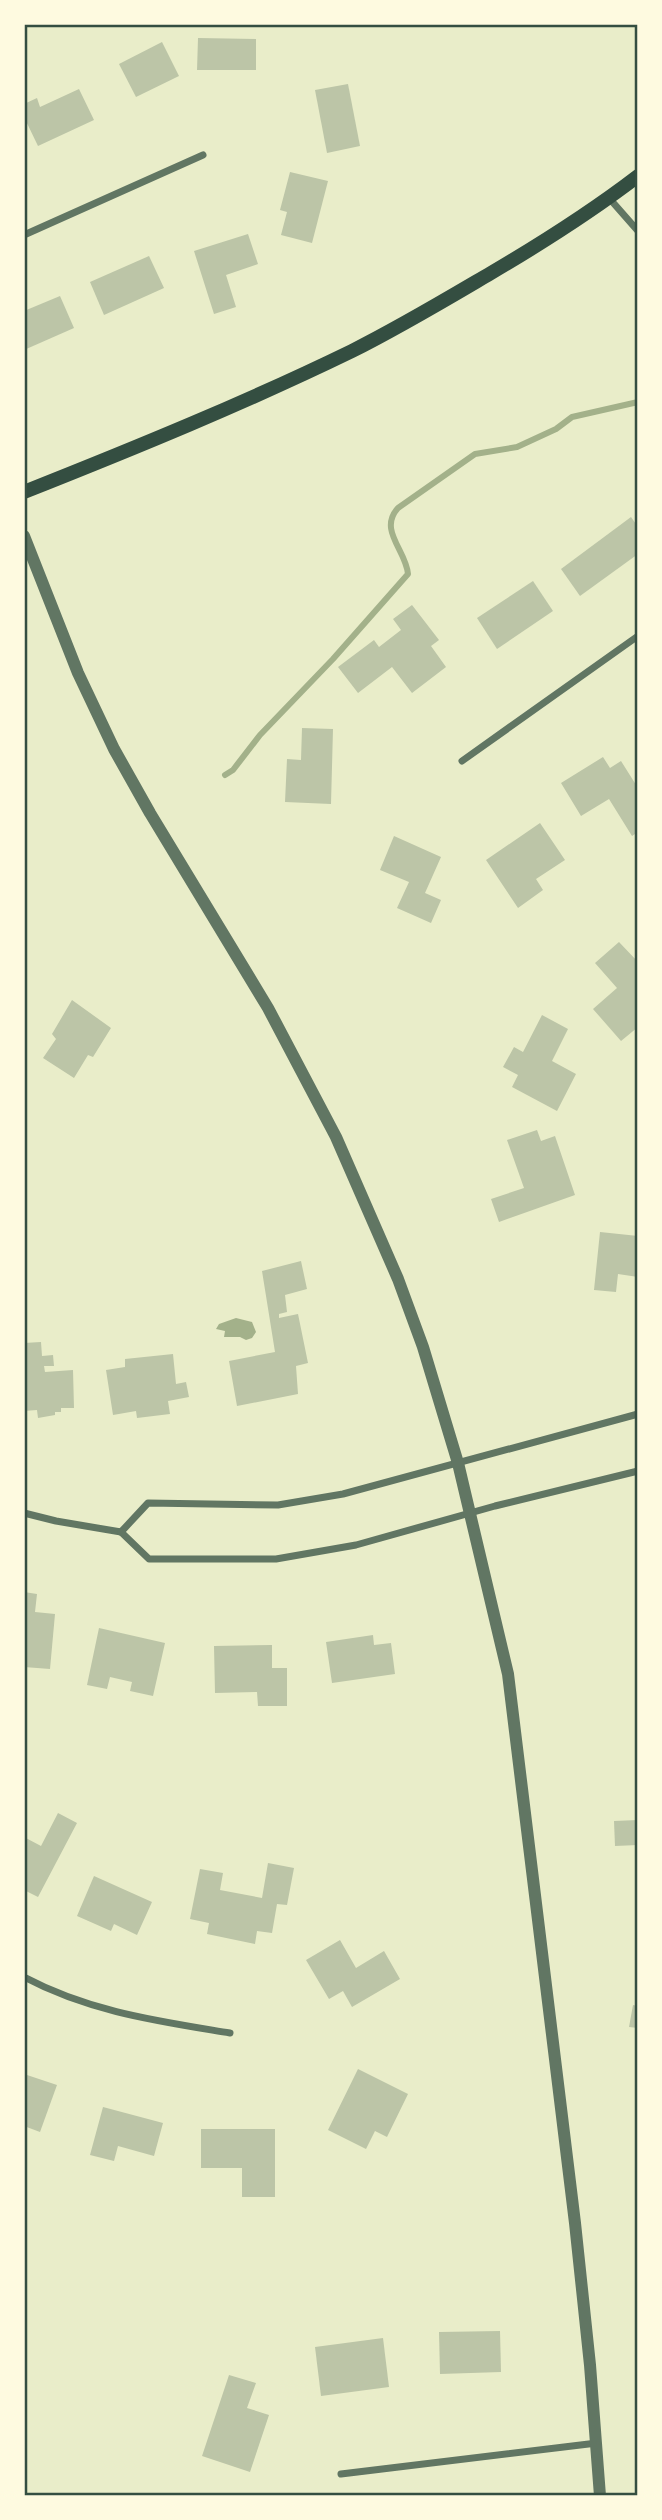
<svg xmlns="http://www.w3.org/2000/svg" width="662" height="2520" viewBox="0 0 662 2520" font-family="Overpass,sans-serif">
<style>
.water{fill:#a3b18a}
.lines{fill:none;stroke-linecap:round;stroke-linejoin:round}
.stream{stroke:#a3b18a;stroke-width:6}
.building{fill:#bcc5a7}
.minor{stroke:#617663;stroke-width:7}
.tertiary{stroke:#617663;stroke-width:12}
.secondary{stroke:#344e41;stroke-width:14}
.neatline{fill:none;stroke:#344e41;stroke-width:2.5}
</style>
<rect width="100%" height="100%" fill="#e9edc9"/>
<polygon class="water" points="236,1318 252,1322 256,1332 252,1338 246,1340 240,1337 224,1337 225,1331 216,1329 219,1324"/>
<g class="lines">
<path class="stream" d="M225,775L233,770L260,735L333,659L408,574C406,550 378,530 398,508L475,454L517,447L556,429L572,417L638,402"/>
</g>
<g class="building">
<polygon points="198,38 256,39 256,70 197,70"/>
<polygon points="162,42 179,76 136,97 119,64"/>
<polygon points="348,84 360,146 327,153 315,90"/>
<polygon points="79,89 94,120 38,146 24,117 24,104 37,98 40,107"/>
<polygon points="290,172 328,181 312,243 281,235 287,212 280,210"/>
<polygon points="248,234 258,264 226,275 236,307 214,314 194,251"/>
<polygon points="149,256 164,288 104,315 90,282"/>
<polygon points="60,296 74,328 24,350 24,311"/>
<polygon points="631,517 638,527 638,554 580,596 561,569"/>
<polygon points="533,581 553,611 497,649 477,618"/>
<polygon points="412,605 439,640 431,646 446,667 412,693 392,667 358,693 338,667 374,640 379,647 401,630 393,619"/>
<polygon points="302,728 333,729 331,804 285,802 287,759 301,760"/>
<polygon points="603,757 610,768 621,761 638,788 638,832 632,836 609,799 581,816 561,783"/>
<polygon points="540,823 565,860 536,879 543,890 518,908 486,860"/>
<polygon points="394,836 441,857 425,893 441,900 431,923 397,908 409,882 380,870"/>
<polygon points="619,942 638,962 638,1027 621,1041 593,1009 617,988 595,963"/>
<polygon points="72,1000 111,1028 93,1057 88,1055 74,1078 43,1058 56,1039 52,1034"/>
<polygon points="542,1015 568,1029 552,1061 576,1074 557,1111 512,1087 518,1075 503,1067 514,1047 523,1052"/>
<polygon points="537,1130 541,1141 555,1136 575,1195 499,1222 491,1199 524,1188 507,1140"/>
<polygon points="600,1232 638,1236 638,1277 618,1274 616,1292 594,1290"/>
<polygon points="301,1261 307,1289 285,1295 287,1312 279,1314 279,1318 298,1314 308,1363 296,1366 298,1394 237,1406 229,1361 275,1352 262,1271"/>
<polygon points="41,1342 42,1356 53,1355 54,1366 44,1366 45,1372 73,1370 74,1408 61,1408 61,1412 55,1412 55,1415 38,1418 37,1410 24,1411 24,1343"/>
<polygon points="173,1354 176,1384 186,1382 189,1397 168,1401 170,1414 137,1418 136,1411 113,1415 106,1370 125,1367 125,1359"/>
<polygon points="24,1592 37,1594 35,1612 55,1614 50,1669 24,1667"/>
<polygon points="99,1628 165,1643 153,1696 130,1691 132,1682 110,1677 107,1689 87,1685"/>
<polygon points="373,1635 374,1645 391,1643 395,1674 332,1683 326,1642"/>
<polygon points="272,1645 272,1668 287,1668 287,1706 258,1706 257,1692 215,1693 214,1646"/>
<polygon points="58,1813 77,1823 38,1897 24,1890 24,1837 41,1846"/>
<polygon points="638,1820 638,1845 615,1846 614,1821"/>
<polygon points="268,1863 294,1868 287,1905 277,1904 272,1933 257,1931 255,1944 207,1934 209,1923 190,1919 200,1869 223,1873 220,1890 262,1898"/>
<polygon points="94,1876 152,1902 137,1935 114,1924 111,1931 77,1916"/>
<polygon points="340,1940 356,1968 384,1951 400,1979 352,2007 343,1991 329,1999 306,1960"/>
<polygon points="633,2005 638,2006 638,2028 629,2027"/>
<polygon points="358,2069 408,2094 387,2137 375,2131 366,2149 328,2130"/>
<polygon points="24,2074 57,2085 40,2132 24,2126"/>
<polygon points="103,2107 163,2123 154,2156 118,2146 114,2161 90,2155"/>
<polygon points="201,2129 275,2129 275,2197 242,2197 242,2168 201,2168"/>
<polygon points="500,2331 501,2372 440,2374 439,2332"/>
<polygon points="383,2338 389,2387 321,2396 315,2347"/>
<polygon points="229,2375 256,2383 247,2408 269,2415 250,2472 202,2456"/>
</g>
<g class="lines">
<g class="minor">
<polyline points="609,198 638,231"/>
<polyline points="24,235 203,155"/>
<polyline points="462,761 638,636"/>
<polyline points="24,1513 56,1521 121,1532"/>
<polyline points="121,1532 148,1503 278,1505 343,1494 638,1414"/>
<polyline points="121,1532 149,1559 276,1559 356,1545 495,1506 638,1471"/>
<path d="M24,1977C90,2012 158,2021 230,2033"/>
<polyline points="341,2474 597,2443"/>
</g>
<polyline class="tertiary" points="24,536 78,673 114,749 150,813 268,1008 336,1137 398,1279 423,1347 458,1463 508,1674 575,2223 590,2365 600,2496"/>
<path class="secondary" d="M24,492C135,448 245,403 352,351C400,327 445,300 491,273C542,243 591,212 638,176"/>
</g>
<rect width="662" height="2520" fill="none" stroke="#fefae0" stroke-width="52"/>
<rect x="26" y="26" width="610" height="2468" class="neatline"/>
</svg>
